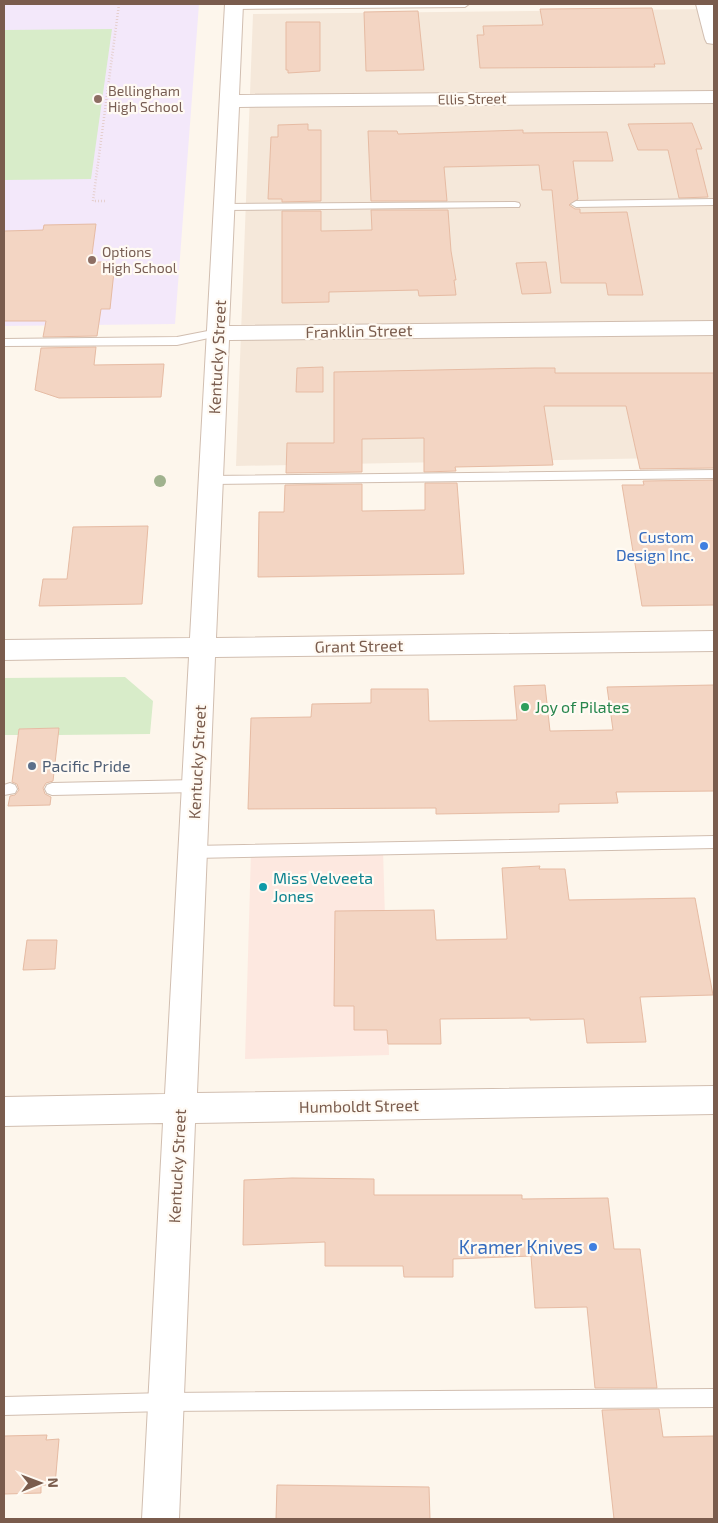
<svg xmlns="http://www.w3.org/2000/svg" width="718" height="1523" viewBox="0 0 718 1523" font-family="'Exo 2',sans-serif">
<style>
.residential{fill:#f5e8da}
.commercial{fill:#fde8e0}
.education{fill:#f3e8fa}
.green{fill:#d8ecc9}
.building{fill:#f3d5c3;stroke:#e6bba3}
.lines{fill:none;stroke-linecap:round;stroke-linejoin:round}
.lane-casing{stroke:#d1beb0;stroke-width:2}
.street-casing{stroke:#d1beb0;stroke-width:2}
.path{stroke:#d9b8a5;stroke-width:2.5;stroke-dasharray:0.5 2.5;stroke-linecap:butt}
.lane{fill:#fff;fill-rule:evenodd}
.street{fill:#fff;fill-rule:evenodd}
.tree{fill:#a0b28e}
.education-dot{fill:#8d6e63;stroke:#fffaf3;stroke-width:2}
.shop-dot{fill:#3f7fe0;stroke:#fffaf3;stroke-width:2}
.leisure-dot{fill:#2e9e5b;stroke:#fffaf3;stroke-width:2}
.service-dot{fill:#5c6f8a;stroke:#fffaf3;stroke-width:2}
.culture-dot{fill:#0f9aa8;stroke:#fffaf3;stroke-width:2}
.labels{text-anchor:middle;stroke-width:4.5;stroke-linejoin:round;paint-order:stroke}
.far-education-label{font-size:14px;fill:#785e54;stroke:#fffaf3;text-anchor:start}
.far-street-label{font-size:14px;fill:#7a5c4d;stroke:#fffaf3}
.street-label{font-size:16px;fill:#7a5c4d;stroke:#fffaf3}
.shop-label{font-size:16px;fill:#366cbe;stroke:#fffaf3;text-anchor:end}
.leisure-label{font-size:16px;fill:#27864d;stroke:#fffaf3;text-anchor:start}
.service-label{font-size:16px;fill:#4e5e75;stroke:#fffaf3;text-anchor:start}
.culture-label{font-size:16px;fill:#0d838f;stroke:#fffaf3;text-anchor:start}
.near-shop-label{font-size:19px;fill:#366cbe;stroke:#fffaf3;text-anchor:end}
</style>
<rect width="100%" height="100%" fill="#fdf6ec"/>
<polygon class="residential" points="714,9 714,457 236,466 253,14"/>
<polygon class="commercial" points="383,850 389,1055 245,1059 251,852"/>
<polygon class="education" points="4,4 199,4 175,324 4,326"/>
<g class="green">
<polygon points="112,29 91,179 4,180 4,30"/>
<polygon points="125,677 153,701 150,734 58,735 58,728 19,729 18,735 4,735 4,678"/>
</g>
<g class="building">
<polygon points="652,8 665,64 654,64 655,67 480,68 477,35 484,35 483,26 543,25 540,9"/>
<polygon points="418,11 424,70 366,71 364,12"/>
<polygon points="286,22 320,22 320,71 288,73 288,70 286,70"/>
<polygon points="692,123 702,149 696,149 708,197 679,198 668,150 638,150 628,124"/>
<polygon points="308,124 308,130 321,130 321,201 282,202 282,199 268,199 271,137 278,137 278,125"/>
<polygon points="523,130 523,133 607,132 613,161 573,161 578,199 569,205 575,209 580,209 580,213 627,212 643,295 608,295 606,283 561,283 552,190 542,190 539,165 444,167 447,201 371,201 368,131 397,131 398,134"/>
<polygon points="371,210 448,210 451,251 456,280 454,280 456,295 419,296 418,290 329,292 329,302 282,303 282,211 321,211 321,231 372,230"/>
<polygon points="96,224 91,262 115,262 110,309 101,309 97,336 43,337 46,321 4,321 4,231 43,230 44,225"/>
<polygon points="546,262 551,293 522,294 516,263"/>
<polygon points="96,347 94,365 164,364 161,397 59,398 35,390 41,348"/>
<polygon points="323,367 323,392 296,392 297,368"/>
<polygon points="534,368 555,368 555,373 714,373 714,468 640,469 626,406 544,406 553,465 455,467 456,471 424,472 424,438 362,439 362,472 286,473 287,443 334,443 334,372"/>
<polygon points="714,480 714,605 642,606 622,485 644,485 643,481"/>
<polygon points="425,483 457,483 464,574 258,577 259,512 284,512 285,485 362,484 362,511 425,510"/>
<polygon points="148,526 142,604 39,606 43,579 67,579 73,527"/>
<polygon points="545,685 550,731 613,730 607,687 714,685 714,791 616,792 618,803 559,804 559,812 436,814 436,808 248,809 251,718 311,717 312,704 371,703 371,689 428,689 429,721 517,720 514,686"/>
<polygon points="59,728 53,781 46,783 43,788 45,794 51,797 50,805 8,806 10,796 15,795 19,790 17,784 12,782 19,729"/>
<polygon points="540,866 539,869 565,869 569,900 695,898 713,995 640,997 646,1042 587,1043 584,1019 530,1020 530,1018 440,1019 441,1044 388,1044 387,1030 354,1030 354,1006 334,1006 335,911 434,910 436,940 507,939 502,868"/>
<polygon points="27,940 57,940 55,969 23,970"/>
<polygon points="292,1178 374,1179 374,1195 522,1195 522,1199 608,1198 614,1249 640,1249 657,1388 595,1388 587,1307 535,1308 531,1256 453,1259 453,1277 404,1277 403,1266 325,1266 325,1242 243,1245 244,1180"/>
<polygon points="659,1409 663,1437 714,1436 714,1519 614,1519 602,1410"/>
<polygon points="47,1435 46,1440 59,1439 55,1485 41,1485 41,1493 4,1494 4,1436"/>
<polygon points="277,1485 429,1487 430,1519 276,1519"/>
</g>
<g class="lines">
<defs>
<g id="lane">
<polygon points="232,4 469,4 465,7 234,9 230,6"/>
<polygon points="714,199 714,205 576,207 571,204 576,201"/>
<polygon points="515,202 519,203 520,205 519,207 224,210 219,207 224,204"/>
<polygon points="218,329 224,333 222,335 177,345 4,346 4,339 177,337"/>
<polygon points="714,470 714,478 211,484 205,480 211,476"/>
<polygon points="196,780 201,782 203,786 201,790 196,792 52,795 47,793 45,789 47,785 52,783"/>
<polygon points="10,783 15,785 17,789 15,793 4,795 4,785"/>
<polygon points="714,836 714,848 193,858 188,856 186,852 188,848 193,846"/>
<polygon points="714,1389 714,1407 166,1411 4,1415 4,1397 166,1393"/>
</g>
<g id="street">
<polygon points="225,4 243,4 239,95 714,91 714,103 239,107 229,326 714,321 714,335 229,340 216,638 714,631 714,651 215,657 197,1093 714,1086 714,1114 195,1123 179,1519 142,1519 163,1123 4,1126 4,1097 165,1094 189,657 4,660 4,640 190,638"/>
<polygon points="696,4 714,4 714,44 707,43 705,39"/>
</g>
</defs>
<use href="#lane" class="lane-casing"/>
<use href="#street" class="street-casing"/>
<polyline class="path" points="105,201 93,201 119,4"/>
<use href="#lane" class="lane"/>
<use href="#street" class="street"/>
</g>
<circle class="tree" cx="160" cy="481" r="6"/>
<g class="education-dot">
<circle cx="98" cy="99" r="5"/>
<circle cx="92" cy="260" r="5"/>
</g>
<g class="shop-dot">
<circle cx="704" cy="546" r="5"/>
<circle cx="593" cy="1247" r="5"/>
</g>
<circle class="leisure-dot" cx="525" cy="707" r="5"/>
<circle class="service-dot" cx="32" cy="766" r="5"/>
<circle class="culture-dot" cx="263" cy="887" r="5"/>
<g class="labels">
<g class="far-education-label">
<text x="108" y="96">Bellingham<tspan x="108" dy="16">High School</tspan></text>
<text x="102" y="257">Options<tspan x="102" dy="16">High School</tspan></text>
</g>
<g class="far-street-label">
<text transform="translate(472 99) rotate(-1)" y="5">Ellis Street</text>
</g>
<g class="street-label">
<text transform="translate(359 331) rotate(-1)" y="6">Franklin Street</text>
<text transform="translate(217 357) rotate(-87)" y="6">Kentucky Street</text>
<text transform="translate(359 646) rotate(-1)" y="6">Grant Street</text>
<text transform="translate(197 762) rotate(-87)" y="6">Kentucky Street</text>
<text transform="translate(359 1106) rotate(-1)" y="6">Humboldt Street</text>
<text transform="translate(177 1166) rotate(-87)" y="6">Kentucky Street</text>
</g>
<g class="shop-label">
<text x="694" y="543">Custom<tspan x="694" dy="18">Design Inc.</tspan></text>
</g>
<g class="leisure-label">
<text x="535" y="713">Joy of Pilates</text>
</g>
<g class="service-label">
<text x="42" y="772">Pacific Pride</text>
</g>
<g class="culture-label">
<text x="273" y="884">Miss Velveeta<tspan x="273" dy="18">Jones</tspan></text>
</g>
<g class="near-shop-label">
<text x="583" y="1254">Kramer Knives</text>
</g>
</g>
<rect width="718" height="1523" fill="none" stroke="#7a5c4d" stroke-width="10"/>
<g transform="translate(40 1483) rotate(89)" stroke="#fffaf3" stroke-width="4" paint-order="stroke">
<path d="M0-4L9 19L0 12L-9 19Z" fill="#7a5c4d"/>
<text y="-8" font-size="14" font-weight="bold" text-anchor="middle" fill="#7a5c4d">N</text>
</g>
</svg>
